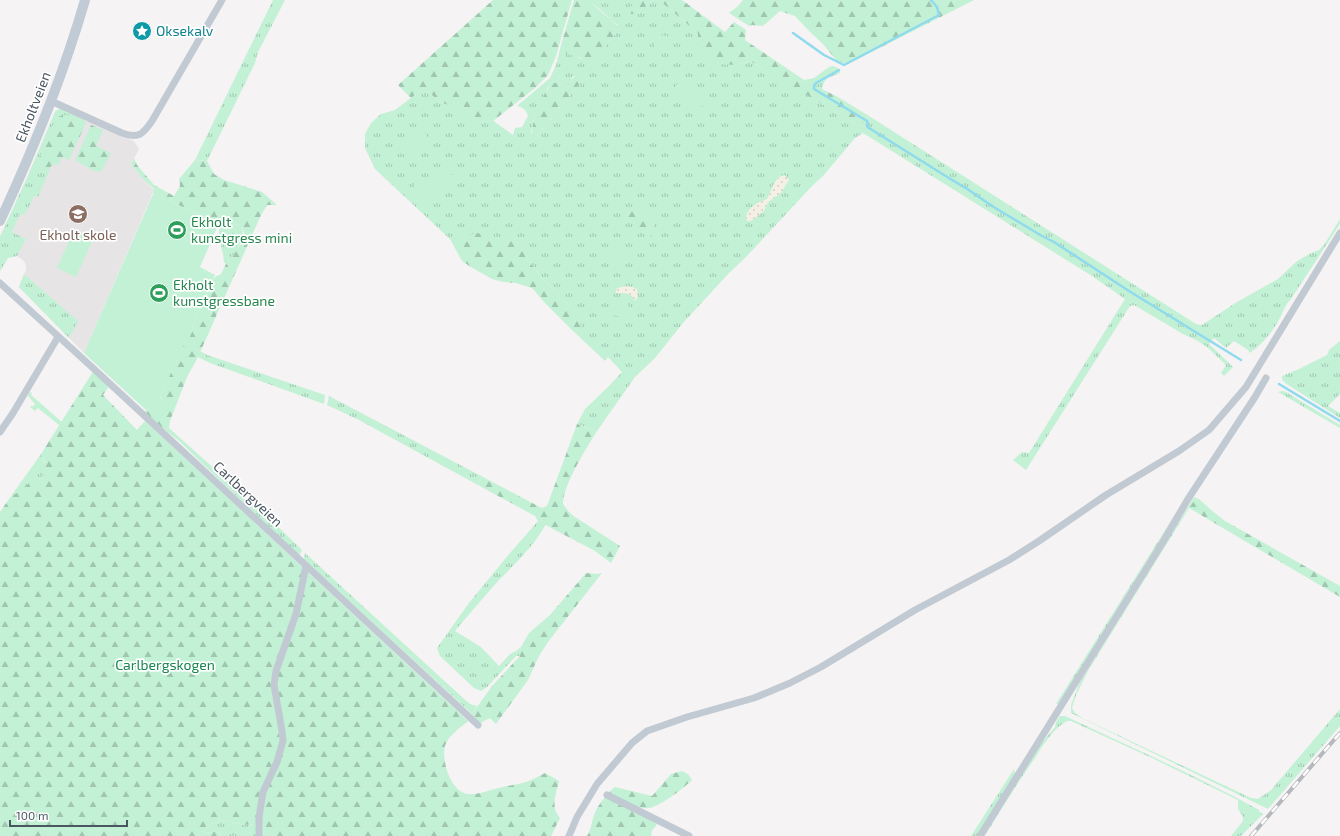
<svg xmlns="http://www.w3.org/2000/svg" width="1340" height="836" viewBox="0 0 1340 836" font-family="'Exo 2',sans-serif">
<style>
.education{fill:#e6e4e5}
.grass{fill:url(#grass-tufts);fill-rule:evenodd}
.forest{fill:url(#forest-firs)}
.sand{fill:url(#sand-dots)}
.park{fill:#c3f1d5}
.lines{fill:none;stroke-linecap:round;stroke-linejoin:round}
.stream{stroke:#90daee;stroke-width:2.5}
.street{stroke:#c1cad2;stroke-width:7}
.secondary{stroke:#c1cbd6;stroke-width:10}
.rail-casing{stroke:#b5b8bd;stroke-width:4}
.rail{stroke:#fff;stroke-width:2.5;stroke-dasharray:8;stroke-linecap:butt}
.labels{text-anchor:middle;stroke-width:3.5;stroke-linejoin:round;paint-order:stroke}
.culture-label{font-size:14px;fill:#0d838f;stroke:#fff;text-anchor:start}
.street-label{font-size:14px;fill:#4a5661;stroke:#fff}
.leisure-label{font-size:14px;fill:#27864d;stroke:#fff;text-anchor:start}
.education-label{font-size:14px;fill:#785e54;stroke:#fff}
.park-label{font-size:14px;fill:#17864f;stroke:#fff}
</style>
<defs>
<pattern id="grass-tufts" width="24" height="20" patternUnits="userSpaceOnUse"><rect width="24" height="20" fill="#c3f1d5"/><path d="M3 7l-1-3M5 7V3M7 7l1-3M15 17l-1-3M17 17v-4M19 17l1-3" fill="none" stroke="#a0c6b0"/></pattern>
<pattern id="forest-firs" width="22" height="20" patternUnits="userSpaceOnUse"><rect width="22" height="20" fill="#c3f1d5"/><path d="M5 1l3.5 6h-7zM16 11l3.5 6h-7z" fill="#a0c6b0"/></pattern>
<pattern id="sand-dots" width="8" height="8" patternUnits="userSpaceOnUse"><rect width="8" height="8" fill="#f5f0e5"/><path d="M2 2h.1M6 6h.1" fill="none" stroke="#d4d0c7" stroke-width="1.8" stroke-linecap="round"/></pattern>
</defs>
<rect width="100%" height="100%" fill="#f5f3f3"/>
<polygon class="education" points="57,110 101,126 134,141 139,149 131,164 142,178 154,190 84,353 19,287 26,270 26,265 24,261 17,256 8,258 0,271 0,237 27,178 55,112"/>
<g class="grass">
<polygon points="273,0 285,0 258,52 255,63 207,161 195,160"/>
<path d="M584,0H636V14L654,0H659L698,33L738,65L750,61L803,92L804,91L809,96L859,126L869,116L1196,324L1202,325L1237,302L1278,279L1296,262L1309,254L1319,250L1324,245L1340,219V224L1291,299C1286,304 1284,309 1281,316C1273,331 1264,343 1250,353L1248,350L1234,341L1226,348L1214,338L1209,344L1233,367L1224,376L1221,373L1226,365L1207,347L1196,340L1183,334L1134,305L1130,306L1026,470L1013,460L1022,452L1029,453L1125,299L1092,276L863,133L855,138L823,176L812,186L746,257L729,273L683,323L655,358L635,377L597,431L577,424L585,409L609,386L622,372L608,357L605,361L573,331L581,326L574,311L538,274L516,241L450,239L375,169L365,148V134L371,123L381,114L395,110L424,88L440,102L451,106L475,124L492,120L513,135L515,128L522,127L528,116C526,110 523,107 517,106L550,78L556,65L561,45C569,56 581,58 593,63L619,29V26C607,18 598,4 584,0ZM575,76H581L583,80L537,136L531,133L533,122L548,87L560,83L566,87L571,86V81L572,77Z"/>
<path d="M833,66L838,68L840,71V73C829,78 824,77 822,90L804,80L814,78L829,67Z"/>
<path d="M60,108L84,118V120C73,118 65,112 56,119C52,128 39,153 40,161C40,166 44,172 48,174L38,197L34,196L25,215L20,214L12,232L26,239L17,256L8,258L0,271V237L27,178L55,112Z"/>
<path d="M219,223L242,225C245,243 236,251 226,264L224,262L223,254L221,247L222,238L219,233Z"/>
<polygon points="24,274 78,321 69,338 19,287"/>
<polygon points="1340,341 1340,394 1328,406 1340,413 1340,418 1285,383 1282,379 1282,376 1299,369 1327,355 1329,350"/>
<polygon points="200,351 207,355 325,395 324,404 210,363 198,357"/>
<polygon points="1282,391 1286,392 1340,425 1340,428 1278,392"/>
<polygon points="30,392 32,393 31,395 62,422 59,425 38,408 35,411 30,407 33,406 35,404 28,396"/>
<polygon points="329,396 481,476 478,485 359,420 327,405"/>
<polygon points="169,428 269,518 302,550 299,556 178,440 165,430"/>
<polygon points="41,454 45,464 44,475 37,482 23,489 9,499"/>
<polygon points="1187,495 1188,496 1068,691 1058,704 1056,704"/>
<polygon points="1194,497 1199,499 1194,501 1189,508 1088,671 1076,695 1072,708 1075,713 1082,718 1251,798 1258,799 1271,790 1340,709 1340,726 1268,809 1071,713 1071,705 1079,684"/>
<path d="M538,521L546,524C533,547 517,562 499,580C484,597 469,614 455,631L481,647L499,666L510,654L516,651L521,647L520,656H516L487,687L481,691L474,688L440,656L437,648L469,603L510,553Z"/>
<polygon points="305,553 463,698 470,704 477,706 472,714 304,559"/>
<path d="M1060,716H1065C1130,747 1196,775 1259,810V811L1263,814L1241,836H1231L1243,821V817L1238,809V800L1152,758L1071,721H1067C1053,729 1043,745 1035,758C1017,783 1001,810 985,836H984L1039,746L1055,727L1056,722Z"/>
<polygon points="1014,769 1015,774 977,836 971,836"/>
<polygon points="222,820 244,825 262,823 264,836 221,836 219,831 204,833 207,825"/>
</g>
<g class="forest">
<polygon points="493,0 572,0 556,56 548,75 535,88 493,121 492,120 475,125 451,106 440,102 424,88 411,98 398,85"/>
<polygon points="574,0 584,0 590,2 619,27 619,29 593,63 588,63 581,58 567,54 561,45"/>
<polygon points="636,0 654,0 636,14 631,14 629,9"/>
<polygon points="659,0 682,0 725,32 734,22 746,30 745,40 804,80 838,97 869,116 859,126 750,61 738,65 718,64 698,48 698,33"/>
<polygon points="743,0 974,0 848,64 837,61 822,43 809,31 795,16 780,11 763,26 752,25 749,26 729,13 737,7"/>
<path d="M578,74L582,76L583,80L537,136L533,135C528,128 546,87 552,84C558,81 562,84 566,87L571,86C571,77 572,79 578,74Z"/>
<path d="M68,115L84,120L86,123L69,160L62,157L58,165L55,164L51,166L48,174C44,172 40,166 40,161C39,153 52,128 56,119L60,116Z"/>
<polygon points="91,125 103,130 96,146 111,153 101,172 92,170 75,160"/>
<polygon points="134,158 137,165 154,185 174,196 180,186 179,179 195,160 207,161 214,174 224,180 262,192 277,205 267,205 261,215 198,357 187,377 170,421 169,428 165,430 144,413 149,407 166,406 160,396 185,342 194,328 192,327 214,278 221,274 226,264 241,244 244,234 242,225 219,223 153,194 154,189 142,178 131,164"/>
<polygon points="641,209 655,222 651,238 624,214"/>
<polygon points="477,233 516,241 538,274 574,311 582,326 573,331 546,304 532,288 516,283 503,282 492,279 471,267 462,261 450,239"/>
<path d="M94,370L109,386L103,395L137,430L145,421L468,721C460,728 448,736 445,746C441,761 451,792 468,794C477,795 487,791 495,789C505,786 516,785 526,782C532,780 539,776 545,773L559,781C556,794 550,807 560,818L551,836H264L262,823L244,825L222,820L207,825L204,833L219,831L221,836H0V512L9,499L32,481L37,482L44,475L42,469L45,463L41,454Z"/>
<path d="M577,424L597,431C587,447 563,485 563,504L569,512L575,517L620,546L611,563L595,551L538,521L535,516L478,485L481,476L536,505L542,508L547,506Z"/>
<polygon points="1199,499 1211,510 1225,521 1340,586 1340,597 1189,508 1194,501"/>
<polygon points="586,573 597,574 602,573 548,642 539,656 528,680 496,724 490,718 480,723 472,714 492,686 520,656 521,647 529,633 550,615"/>
<path d="M682,771L688,774L692,780C684,788 658,808 648,808C645,809 641,807 638,807L657,825L652,830L651,836H587C591,830 591,825 593,818C596,807 606,794 615,787L652,796L671,774Z"/>
</g>
<g class="sand">
<path d="M784,175L786,176L789,180L781,193L768,202L764,211L751,221H747L746,220C745,209 758,202 767,199C772,191 773,178 784,175Z"/>
<path d="M630,286L637,289C638,294 639,297 635,301C632,292 623,293 616,293V289L621,287Z"/>
</g>
<g class="park">
<path d="M660,35L670,37L671,42L668,50L660,52L655,50C653,43 654,40 660,35Z"/>
<path d="M683,79L690,80L704,93L707,98V105C694,112 683,98 674,90L677,84Z"/>
<path d="M835,121C840,126 841,130 839,137L833,138L827,137L825,130V125L828,122Z"/>
<polygon points="417,130 423,131 427,135 426,141 407,155 401,154 396,146 399,142"/>
<path d="M444,169L452,175L454,182C450,186 445,188 440,192C435,196 433,201 426,203C420,198 414,192 414,184L440,170Z"/>
<polygon points="153,194 219,223 200,267 215,275 192,327 194,328 187,343 185,343 160,396 161,399 168,402 164,414 149,407 146,410 84,353"/>
<polygon points="74,230 93,239 76,277 57,268"/>
<path d="M619,246C627,247 630,251 632,258L628,264H620L610,257L611,251Z"/>
<path d="M615,299C623,299 628,304 632,311L628,316L620,317L612,315C608,309 607,303 615,299Z"/>
</g>
<g class="lines">
<g class="stream">
<polyline points="793,33 824,55 844,65 939,15 937,7 931,0"/>
<path d="M839,70L816,83L814,86V89L867,121L868,124L867,126L869,128L952,180C957,182 960,186 966,188L992,206L1042,236L1054,242L1129,291L1241,360"/>
<polyline points="1279,384 1340,421"/>
</g>
<g class="street">
<path d="M51,101L122,133C139,139 143,134 152,121L222,0"/>
<polyline points="0,283 94,369 478,725"/>
<polyline points="0,432 13,413 58,337"/>
<polyline points="607,795 689,836"/>
<polyline points="259,836 259,817 263,792 277,762 283,741 282,731 274,685 276,671 296,614 306,566"/>
<polyline points="569,836 577,817 597,784 632,743 647,731 687,717 754,698 790,683 821,667 915,610 1009,560 1039,541 1106,495 1179,451 1209,430 1246,387 1340,233"/>
<polyline points="980,836 1163,542 1188,499 1255,397 1266,378"/>
</g>
<path class="secondary" d="M0,221C33,150 63,76 85,0"/>
<defs>
<polyline id="rail" points="1251,836 1340,733"/>
</defs>
<use href="#rail" class="rail-casing"/>
<use href="#rail" class="rail"/>
</g>
<defs>
<symbol id="sight-disc" viewBox="-11 -11 22 22"><circle r="9.5" fill="#0f9aa8" stroke="#fff"/><path d="M0-6L1.8-2.2L6-1.7L2.9 1.2L3.7 5.4L0 3.3L-3.7 5.4L-2.9 1.2L-6-1.7L-1.8-2.2Z" fill="#fff"/></symbol>
<symbol id="school-disc" viewBox="-11 -11 22 22"><circle r="9.5" fill="#8d6e63" stroke="#fff"/><path d="M0-5L7-2L0 1L-7-2ZM-4 1L0 2.5L4 1V4Q0 6-4 4Z" fill="#fff"/></symbol>
<symbol id="stadium-disc" viewBox="-11 -11 22 22"><circle r="9.5" fill="#2e9e5b" stroke="#fff"/><path d="M0-5a6.5 5 0 1 0 0 10a6.5 5 0 1 0 0-10ZM-3.5-1.8h7v3.6h-7Z" fill="#fff"/></symbol>
</defs>
<g fill-rule="evenodd">
<use href="#sight-disc" x="131" y="20" width="22" height="22"/>
<use href="#school-disc" x="67" y="203" width="22" height="22"/>
<use href="#stadium-disc" x="166" y="219" width="22" height="22"/>
<use href="#stadium-disc" x="148" y="282" width="22" height="22"/>
</g>
<g class="labels">
<g class="culture-label">
<text x="156" y="36">Oksekalv</text>
</g>
<g class="street-label">
<text transform="translate(33 107) rotate(-69)" y="5">Ekholtveien</text>
<text transform="translate(248 494) rotate(43)" y="5">Carlbergveien</text>
</g>
<g class="leisure-label">
<text x="191" y="227">Ekholt<tspan x="191" dy="16">kunstgress mini</tspan></text>
<text x="173" y="290">Ekholt<tspan x="173" dy="16">kunstgressbane</tspan></text>
</g>
<g class="education-label">
<text x="78" y="240">Ekholt skole</text>
</g>
<g class="park-label">
<text x="165" y="670">Carlbergskogen</text>
</g>
</g>
<path d="M10 820v6h117v-6" fill="none" stroke="#4a5661" stroke-width="2"/>
<text x="16" y="820" font-size="12" fill="#4a5661" stroke="#ffffff" stroke-width="3" paint-order="stroke">100 m</text>
</svg>
